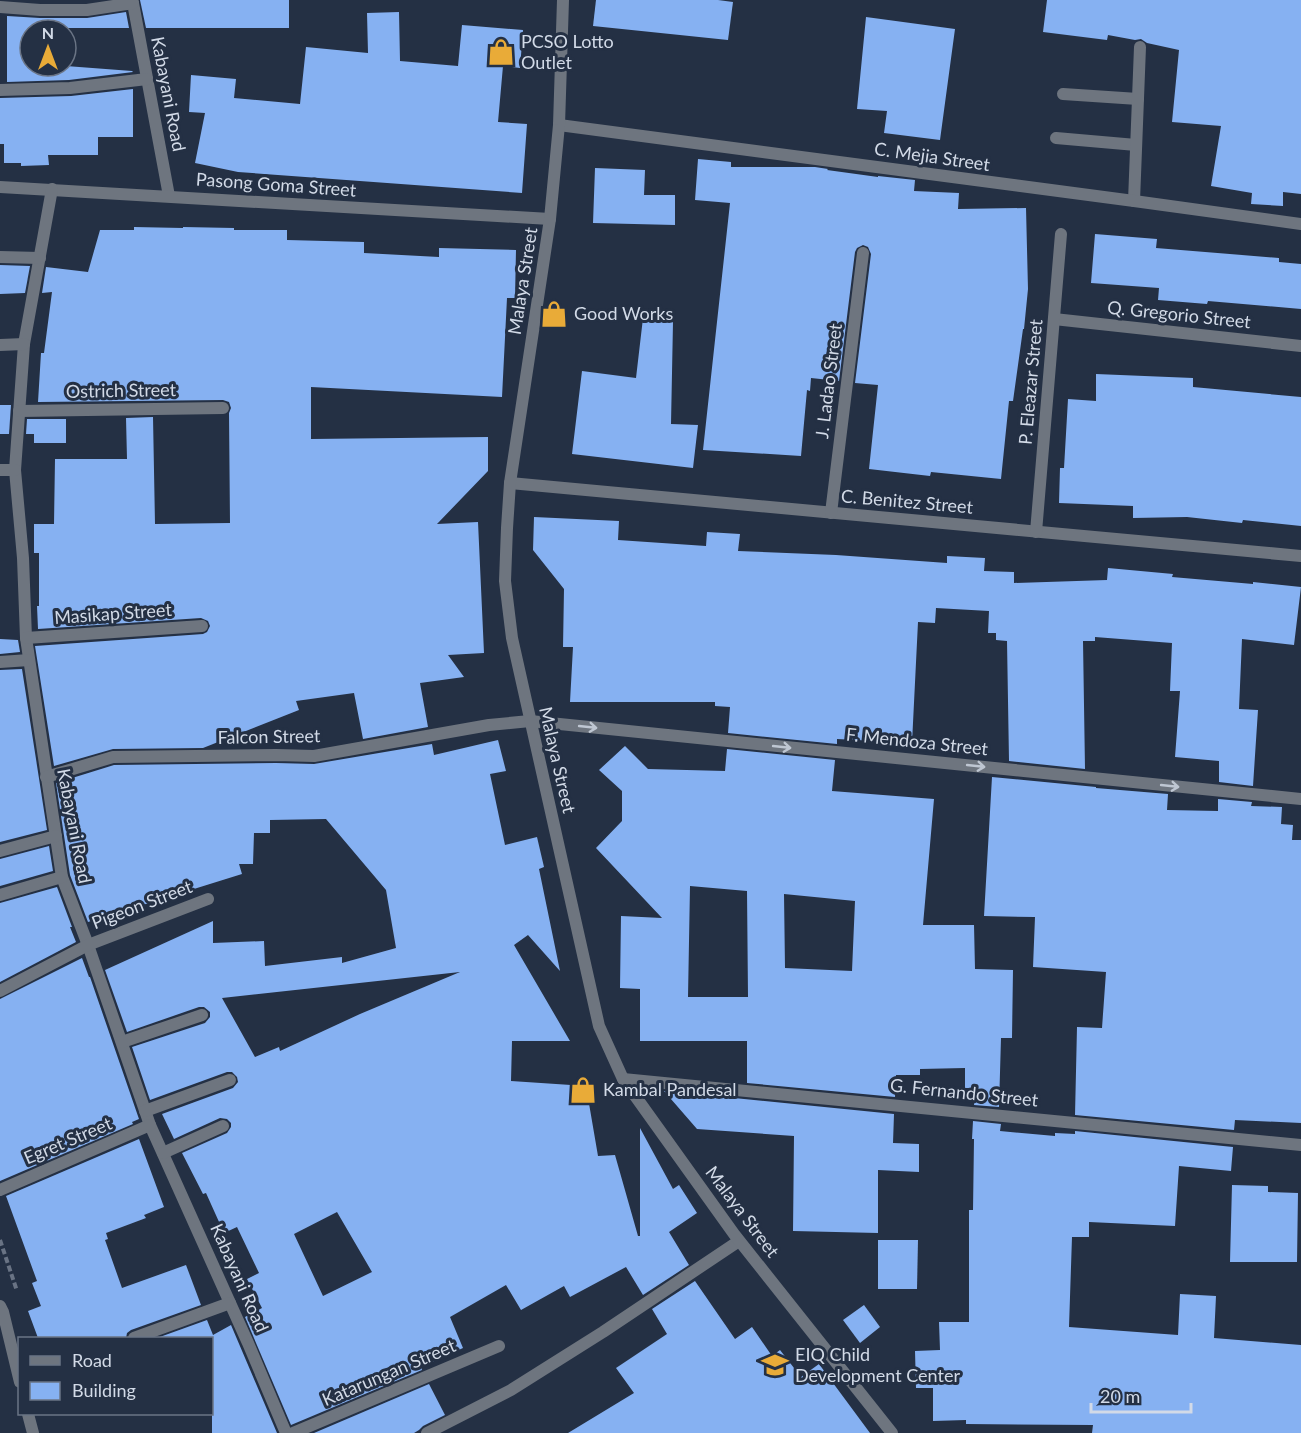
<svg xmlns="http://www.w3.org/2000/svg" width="1301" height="1433" viewBox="0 0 1301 1433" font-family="Lato,sans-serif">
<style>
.building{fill:#86b1f2;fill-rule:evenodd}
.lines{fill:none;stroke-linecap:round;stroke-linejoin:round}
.path{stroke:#697384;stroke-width:4;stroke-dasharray:6 3;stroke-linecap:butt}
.service{stroke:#6e757f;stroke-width:12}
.minor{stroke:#6e757f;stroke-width:12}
.tertiary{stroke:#6e757f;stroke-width:12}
.oneway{stroke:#bec6d2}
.labels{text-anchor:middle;stroke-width:6;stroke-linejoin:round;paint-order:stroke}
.poi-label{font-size:18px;fill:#d2dae7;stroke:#243044;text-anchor:start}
.street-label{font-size:18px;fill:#d2dae7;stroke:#243044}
</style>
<rect width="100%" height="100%" fill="#243044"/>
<g class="building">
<polygon points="140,0 289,0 289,28 146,28"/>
<polygon points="596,0 718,0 733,2 728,40 593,26"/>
<polygon points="1047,0 1301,0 1301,194 1283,192 1283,206 1251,204 1252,193 1211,186 1221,126 1172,122 1179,50 1147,43 1141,39 1135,40 1108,35 1107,40 1043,32"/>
<polygon points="126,12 129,28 57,28 57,30 30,30 30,66 66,66 132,71 133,72 69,80 7,82 7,16 40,18 87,18"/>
<polygon points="399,12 400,61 458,66 462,25 523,30 520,68 503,66 498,122 527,124 522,193 238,172 195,163 205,113 189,112 191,75 236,79 234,98 300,104 306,47 368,53 367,13"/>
<polygon points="866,17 955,29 940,140 884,133 887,111 857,109"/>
<polygon points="133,89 133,137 98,137 98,155 48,155 49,165 21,166 21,163 4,163 4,144 0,144 0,98 71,96"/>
<polygon points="698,159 731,162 731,167 815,167 828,169 827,170 878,177 878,176 915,180 914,191 959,193 958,209 1026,208 1028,289 1024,329 1023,329 1013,401 1009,401 1001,479 931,472 930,476 869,469 878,385 855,383 871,254 868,247 863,245 857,248 855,252 839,381 811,378 810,391 807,390 801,456 703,450 730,203 695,200"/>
<polygon points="595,168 645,170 644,195 675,195 675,225 593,223"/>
<polygon points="134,227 183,228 183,227 234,228 234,230 287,230 287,240 364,242 364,253 439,257 439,248 516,250 515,298 507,298 502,397 311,387 311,439 488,437 488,471 437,524 478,522 484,653 448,655 464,677 420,683 428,727 363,739 354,693 296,701 299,710 203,748 113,749 54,766 35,646 203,634 207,632 210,626 208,621 201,618 38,629 37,606 39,606 39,553 34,553 34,524 54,524 55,459 127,459 126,418 153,417 155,524 230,523 229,413 231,408 229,402 223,400 38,402 41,353 44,353 52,292 42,293 46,267 88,272 100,230 134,230"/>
<polygon points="1095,234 1157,239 1156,248 1279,258 1279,262 1301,264 1301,309 1208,301 1207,304 1158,300 1159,288 1091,283"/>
<polygon points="0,265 30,266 25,293 0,294"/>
<polygon points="643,318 673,322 671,424 698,425 693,468 572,454 582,371 636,378"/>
<polygon points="1096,374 1193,378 1193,387 1301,397 1301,526 1243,520 1242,523 1187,517 1133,518 1133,506 1059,503 1060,468 1064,468 1068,399 1096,401"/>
<polygon points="0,405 11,405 9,434 0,434"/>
<polygon points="27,419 66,419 66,443 34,443 34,434 26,434"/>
<polygon points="534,517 619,521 618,540 706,546 707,532 740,534 738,551 836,555 947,563 947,556 985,558 984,571 1014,572 1014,583 1107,580 1108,568 1173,574 1172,577 1253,584 1253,582 1301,587 1294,645 1242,639 1239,709 1258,710 1253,786 1219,782 1219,761 1175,757 1180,691 1170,691 1172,643 1095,637 1095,641 1083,641 1085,769 1009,761 1007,641 996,640 996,633 988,633 989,611 936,608 935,623 918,622 912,743 837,739 837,744 728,733 730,707 715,706 715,702 570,702 573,647 563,647 564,589 533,550"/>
<polygon points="0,639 18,640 20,652 0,654"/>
<polygon points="22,669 47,830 0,842 0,670"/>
<path d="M498,740L506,771L490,774L505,845L537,837L544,867L539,869L560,971L528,935L514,945L570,1041H512L511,1081L586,1086L598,1156L615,1155L638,1236H640V1128L673,1189L679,1185L697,1213L669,1232L689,1265L643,1295L626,1267L570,1297L564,1286L521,1310L506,1285L450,1317L463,1348L421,1367L422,1370L291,1425L245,1317L262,1308L247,1279L259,1273L237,1227L224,1233L206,1193L203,1194L182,1153L227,1133L231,1127V1123L227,1119L220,1118L174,1139L162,1114L233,1088L238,1082L237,1077L232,1072H227L150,1100L132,1047L205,1023L210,1017V1012L204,1007H199L127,1032L105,970L213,921V943L264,941L265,966L342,957V963L396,948L386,890L326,819L270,820V833H254L253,864H239L242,874L88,922L70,875L56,783L114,765L276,763L314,764L432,744L434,755ZM460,972L360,1014L280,1051L279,1047L255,1057L222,998ZM337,1212L372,1272L323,1296L294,1234Z"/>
<path d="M625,746L648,769L725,771L727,749L835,760L832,791L934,799L923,925H974L975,969L1013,970L1012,1038H1001L999,1107L974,1105L976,1088H965V1068L920,1069V1075H896L895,1097L747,1083V1041H640V989L620,988L621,916L662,918L596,848L622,821V791L599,770ZM690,886L747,891L748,997H688ZM784,894L855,901L852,971L785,968Z"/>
<polygon points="992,777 1096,787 1096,788 1168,794 1167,810 1218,811 1218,799 1252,802 1251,806 1282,807 1281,824 1293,825 1292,840 1301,840 1301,1123 1235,1120 1234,1130 1075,1115 1077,1027 1102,1028 1106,972 1033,967 1035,917 984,916"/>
<polygon points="49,846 53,871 0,886 0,859"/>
<polygon points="57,887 72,927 70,927 76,942 0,982 0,903"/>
<polygon points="82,958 89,977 90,977 139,1119 132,1122 133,1124 0,1181 0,999"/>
<polygon points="664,1091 894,1114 893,1143 919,1144 919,1172 878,1170 878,1233 793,1231 794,1136 697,1129"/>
<polygon points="973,1121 1001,1124 1000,1131 1055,1136 1055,1133 1075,1134 1075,1131 1233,1147 1231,1171 1179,1166 1175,1226 1089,1222 1089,1237 1072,1237 1069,1327 1178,1335 1180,1294 1216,1296 1214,1338 1301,1345 1301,1433 1092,1433 1093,1425 966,1424 966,1420 933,1421 933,1388 916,1388 915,1351 940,1350 939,1322 969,1322 969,1210 973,1210 974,1139 972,1139"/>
<polygon points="139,1139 164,1207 144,1215 146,1218 106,1233 108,1239 105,1240 122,1288 186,1265 201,1305 131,1330 127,1333 126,1338 38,1338 28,1311 41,1306 32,1283 37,1281 6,1196"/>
<polygon points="1232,1185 1268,1186 1268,1192 1298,1193 1297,1262 1230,1262"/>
<polygon points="878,1240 918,1240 917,1289 878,1289"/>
<polygon points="695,1281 735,1339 752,1327 772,1356 780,1350 801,1377 819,1364 870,1433 568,1433 634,1393 616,1368 667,1334 652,1309"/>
<polygon points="864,1305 880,1327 860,1343 843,1320"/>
<polygon points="207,1320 213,1335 231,1325 277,1433 212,1433 212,1338 157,1338"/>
<polygon points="429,1384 445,1415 423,1426 419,1430 414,1433 314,1433"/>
</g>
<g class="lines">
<polyline class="path" points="0,1240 17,1291"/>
<g class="service">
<polyline points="1063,94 1138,99"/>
<polyline points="1056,138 1136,145"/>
<polyline points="1134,201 1140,47"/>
<polyline points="427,1433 511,1390 603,1332 739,1241"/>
</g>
<g class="minor">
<polyline points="130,0 133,3 169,196"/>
<polyline points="0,7 40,10 87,10 133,3"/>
<polyline points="0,90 70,88 147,79"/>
<polyline points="559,125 1134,201 1301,224"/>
<polyline points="0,187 550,219"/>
<polyline points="52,189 24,344 15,470 23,558 26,638 62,877 88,945 150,1125 248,1343 286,1433"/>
<polyline points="0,257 40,258"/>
<polyline points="1054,319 1301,346"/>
<polyline points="0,345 24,344"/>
<polyline points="19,411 223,408"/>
<polyline points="0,470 15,470"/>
<polyline points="510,483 1301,556"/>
<polyline points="831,513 863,253"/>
<polyline points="1036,532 1061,234"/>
<polyline points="26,638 202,626"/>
<polyline points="0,662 29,660"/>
<polyline points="46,777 113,757 276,755 314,756 489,725 530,721 1301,799"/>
<polyline points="0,851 56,836"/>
<polyline points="0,895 62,877"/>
<polyline points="0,991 88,945 208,899"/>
<polyline points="122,1042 202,1015"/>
<polyline points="623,1079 1301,1145"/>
<polyline points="145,1111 230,1080"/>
<polyline points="163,1153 223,1126"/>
<polyline points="0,1190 150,1125"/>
<polyline points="0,1306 3,1312 20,1382"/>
<polyline points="134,1338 230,1303"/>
<polyline points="28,1414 33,1433"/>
<polyline points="293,1433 499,1346"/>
</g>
<polyline class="tertiary" points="563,0 559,125 550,219 510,483 507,528 505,581 512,638 599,1026 623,1079 734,1234 892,1433"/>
</g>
<defs><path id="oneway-shaft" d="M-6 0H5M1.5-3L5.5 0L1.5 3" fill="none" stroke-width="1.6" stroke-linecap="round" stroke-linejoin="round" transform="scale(1.5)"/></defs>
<g class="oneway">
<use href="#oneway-shaft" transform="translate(588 727) rotate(6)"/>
<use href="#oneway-shaft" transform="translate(782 747) rotate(6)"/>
<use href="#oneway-shaft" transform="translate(976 766) rotate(6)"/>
<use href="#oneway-shaft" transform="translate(1170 786) rotate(6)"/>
</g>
<defs>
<symbol id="shop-bare" viewBox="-9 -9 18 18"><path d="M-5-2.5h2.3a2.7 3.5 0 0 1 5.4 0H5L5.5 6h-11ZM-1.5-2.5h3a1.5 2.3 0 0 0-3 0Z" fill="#e9ab38" stroke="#243044" stroke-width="2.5" paint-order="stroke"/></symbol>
<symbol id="school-bare" viewBox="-9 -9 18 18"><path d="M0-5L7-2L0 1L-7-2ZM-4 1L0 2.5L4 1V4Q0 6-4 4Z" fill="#e9ab38" stroke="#243044" stroke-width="2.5" paint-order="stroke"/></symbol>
</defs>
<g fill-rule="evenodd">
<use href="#shop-bare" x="482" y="33" width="38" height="38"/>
<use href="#shop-bare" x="535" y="295" width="38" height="38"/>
<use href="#shop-bare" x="564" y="1071" width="38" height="38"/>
<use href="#school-bare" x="756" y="1346" width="38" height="38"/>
</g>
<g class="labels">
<g class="poi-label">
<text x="521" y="48">PCSO Lotto<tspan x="521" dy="21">Outlet</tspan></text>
<text x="574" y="320">Good Works</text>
<text x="603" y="1096">Kambal Pandesal</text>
<text x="795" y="1361">EIQ Child<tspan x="795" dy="21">Development Center</tspan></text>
</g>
<g class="street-label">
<text transform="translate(168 94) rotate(79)" y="6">Kabayani Road</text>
<text transform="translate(932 157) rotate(8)" y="6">C. Mejia Street</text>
<text transform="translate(276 185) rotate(4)" y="6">Pasong Goma Street</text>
<text transform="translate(523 281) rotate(-81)" y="6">Malaya Street</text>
<text transform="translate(1179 315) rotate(6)" y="6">Q. Gregorio Street</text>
<text transform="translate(829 381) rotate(-83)" y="6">J. Ladao Street</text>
<text transform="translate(1031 382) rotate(-85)" y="6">P. Eleazar Street</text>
<text transform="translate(121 391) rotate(-1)" y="6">Ostrich Street</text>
<text transform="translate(907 502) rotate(5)" y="6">C. Benitez Street</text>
<text transform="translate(113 614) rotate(-4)" y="6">Masikap Street</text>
<text transform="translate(269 737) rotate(-1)" y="6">Falcon Street</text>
<text transform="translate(917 742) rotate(6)" y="6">F. Mendoza Street</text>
<text transform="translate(557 760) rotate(77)" y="6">Malaya Street</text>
<text transform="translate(74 826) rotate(79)" y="6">Kabayani Road</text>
<text transform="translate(142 905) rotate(-21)" y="6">Pigeon Street</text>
<text transform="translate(964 1093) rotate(6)" y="6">G. Fernando Street</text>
<text transform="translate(68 1141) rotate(-23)" y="6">Egret Street</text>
<text transform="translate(742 1212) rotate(53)" y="6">Malaya Street</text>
<text transform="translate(239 1278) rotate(66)" y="6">Kabayani Road</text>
<text transform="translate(389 1373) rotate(-23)" y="6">Katarungan Street</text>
</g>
</g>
<rect x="18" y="1337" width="195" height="78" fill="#243044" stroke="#6a7485" stroke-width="1.5"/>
<rect x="30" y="1356" width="30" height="9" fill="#6e757f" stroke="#6a7485" stroke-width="1.5"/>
<text x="72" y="1367" font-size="18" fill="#d2dae7">Road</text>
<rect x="30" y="1382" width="30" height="18" fill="#86b1f2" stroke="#6a7485" stroke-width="1.5"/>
<text x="72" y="1397" font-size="18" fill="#d2dae7">Building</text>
<g transform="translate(48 48)"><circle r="28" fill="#243044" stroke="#6a7485" stroke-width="1.5"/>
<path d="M0-4.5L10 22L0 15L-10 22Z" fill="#e9ab38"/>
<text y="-9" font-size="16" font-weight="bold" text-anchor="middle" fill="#d2dae7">N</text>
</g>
<path d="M1091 1403v9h100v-9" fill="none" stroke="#d2dae7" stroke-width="3"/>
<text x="1100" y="1403" font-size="18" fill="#d2dae7" stroke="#243044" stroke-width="4.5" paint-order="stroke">20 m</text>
</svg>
